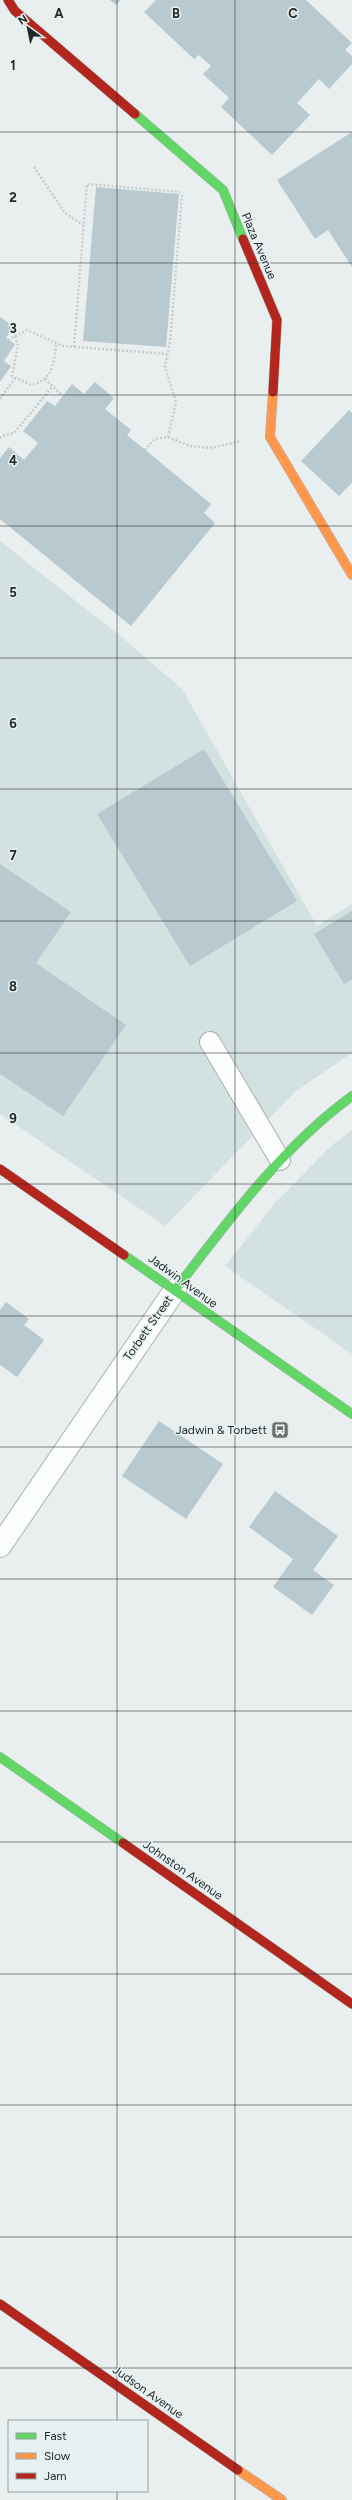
<svg xmlns="http://www.w3.org/2000/svg" width="352" height="2500" viewBox="0 0 352 2500" font-family="Figtree,sans-serif">
<style>
.built{fill:#d4e1e1}
.building{fill:#b8cacf}
.lines{fill:none;stroke-linecap:round;stroke-linejoin:round}
.lane-casing{stroke:#abb0b0;stroke-width:22}
.street-casing{stroke:#abb0b0;stroke-width:24}
.fast-casing{stroke:#abb0b0;stroke-width:10}
.slow-casing{stroke:#abb0b0;stroke-width:10}
.jam-casing{stroke:#abb0b0;stroke-width:10}
.path{stroke:#c9cccc;stroke-width:2.5;stroke-dasharray:2 2;stroke-linecap:butt}
.lane{stroke:#fcfdfd;stroke-width:20}
.street{stroke:#fcfdfd;stroke-width:22}
.fast{stroke:#63d668;stroke-width:9}
.slow{stroke:#ff974d;stroke-width:9}
.jam{stroke:#b3261e;stroke-width:9}
.grid{fill:none;stroke:#232727;stroke-width:1;stroke-opacity:0.55}
.labels{text-anchor:middle;stroke-width:3;stroke-linejoin:round;paint-order:stroke}
.street-label{font-size:12px;fill:#232727;stroke:#e6f2f2}
.poi-label{font-size:12px;fill:#232727;stroke:#e6f2f2;text-anchor:end}
.grid-label{font-size:13px;text-anchor:middle;font-weight:bold;fill:#232727;stroke:#e6f2f2;stroke-width:3;stroke-linejoin:round;paint-order:stroke}
</style>
<rect width="100%" height="100%" fill="#e9efef"/>
<g class="built">
<polygon points="0,541 124,639 182,689 317,926 352,904 352,1053 296,1091 165,1226 0,1114"/>
<polygon points="352,1130 352,1354 225,1266 275,1203 331,1146"/>
</g>
<g class="building">
<polygon points="110,0 121,0 116,5"/>
<polygon points="156,0 306,0 352,43 345,50 352,56 352,64 329,89 319,79 297,103 310,115 272,155 221,107 229,98 203,74 211,66 199,55 194,59 144,12"/>
<polygon points="352,132 352,267 328,230 315,239 277,180"/>
<polygon points="96,187 179,194 166,347 83,341"/>
<polygon points="0,317 13,326 6,338 15,344 4,361 11,366 0,382"/>
<polygon points="95,382 114,398 105,409 131,430 127,435 211,504 204,513 215,523 131,626 0,519 0,458 9,447 24,460 38,443 23,431 47,401 55,406 72,384 84,394"/>
<polygon points="349,410 352,413 352,483 339,496 301,461"/>
<polygon points="204,749 297,901 190,966 97,814"/>
<polygon points="0,864 71,912 36,963 126,1025 63,1116 0,1074"/>
<polygon points="352,911 352,980 344,984 314,934"/>
<polygon points="6,1302 29,1319 24,1325 44,1340 17,1377 0,1365 0,1310"/>
<polygon points="159,1421 223,1464 186,1519 122,1476"/>
<polygon points="275,1491 338,1536 313,1570 334,1585 312,1615 273,1587 293,1559 249,1527"/>
</g>
<g class="lines">
<defs>
<polyline id="lane" points="210,1042 280,1160"/>
<polyline id="street" points="0,1546 175,1290"/>
<g id="fast">
<polyline points="135,114 223,190 243,239"/>
<polyline points="124,1255 352,1414"/>
<path d="M175,1290C229,1220 280,1149 352,1096"/>
<polyline points="0,1757 123,1843"/>
</g>
<g id="slow">
<polyline points="273,392 270,437 352,575"/>
<polyline points="238,2470 282,2500"/>
</g>
<g id="jam">
<polyline points="8,0 15,11 135,114"/>
<polyline points="243,239 277,320 273,392"/>
<polyline points="0,1169 124,1255"/>
<polyline points="123,1843 352,2004"/>
<polyline points="0,2304 238,2470"/>
</g>
</defs>
<use href="#lane" class="lane-casing"/>
<use href="#street" class="street-casing"/>
<use href="#fast" class="fast-casing"/>
<use href="#slow" class="slow-casing"/>
<use href="#jam" class="jam-casing"/>
<g class="path">
<polyline points="34,167 65,213 83,225"/>
<path d="M15,336L18,345L12,376L31,385C53,380 54,363 56,343"/>
<polyline points="8,340 27,330 63,346 167,354"/>
<polyline points="74,347 87,184 180,192"/>
<polyline points="45,379 61,394"/>
<polyline points="0,399 15,378"/>
<polyline points="168,437 176,402 165,367 170,342 182,195"/>
<polyline points="0,438 2,436 14,433 53,386"/>
<polyline points="145,450 155,439 168,437 190,446 210,448 241,441"/>
</g>
<use href="#lane" class="lane"/>
<use href="#street" class="street"/>
<use href="#fast" class="fast"/>
<use href="#slow" class="slow"/>
<use href="#jam" class="jam"/>
</g>
<path class="grid" d="M117,0V2421M235,0V2500M0,132H352M0,263H352M0,395H352M0,526H352M0,658H352M0,789H352M0,921H352M0,1053H352M0,1184H352M0,1316H352M0,1447H352M0,1579H352M0,1711H352M0,1842H352M0,1974H352M0,2105H352M0,2237H352M0,2368H352M117,2491V2500"/>
<defs>
<symbol id="bus-square" viewBox="-11 -11 22 22"><rect x="-9" y="-9" width="18" height="18" rx="4" fill="#686d6d" stroke="#e6f2f2"/><path d="M-5-6H5V4H4V6H2V4H-2V6H-4V4H-5ZM-3.5-4V0h7V-4ZM-3.5 1.2v1.5H-2V1.2ZM2 1.2v1.5H3.5V1.2Z" fill="#fff"/></symbol>
</defs>
<g fill-rule="evenodd">
<use href="#bus-square" x="270" y="1420" width="20" height="20"/>
</g>
<g class="labels">
<g class="street-label">
<text transform="translate(259 246) rotate(67)" y="4">Plaza Avenue</text>
<text transform="translate(183 1281) rotate(36)" y="4">Jadwin Avenue</text>
<text transform="translate(148 1328) rotate(-55)" y="4">Torbett Street</text>
<text transform="translate(183 1870) rotate(35)" y="4">Johnston Avenue</text>
<text transform="translate(148 2392) rotate(35)" y="4">Judson Avenue</text>
</g>
<g class="poi-label">
<text x="267" y="1434">Jadwin &amp; Torbett</text>
</g>
</g>
<g class="grid-label">
<text x="59" y="18">A</text>
<text x="176" y="18">B</text>
<text x="293" y="18">C</text>
<text x="13" y="70">1</text>
<text x="13" y="202">2</text>
<text x="13" y="333">3</text>
<text x="13" y="465">4</text>
<text x="13" y="597">5</text>
<text x="13" y="728">6</text>
<text x="13" y="860">7</text>
<text x="13" y="991">8</text>
<text x="13" y="1123">9</text>
</g>
<rect x="8" y="2420" width="140" height="72" fill="#e6f2f2" stroke="#98a1a1"/>
<rect x="16" y="2433" width="20" height="6" fill="#63d668" stroke="#98a1a1"/>
<text x="44" y="2440" font-size="12" fill="#232727">Fast</text>
<rect x="16" y="2453" width="20" height="6" fill="#ff974d" stroke="#98a1a1"/>
<text x="44" y="2460" font-size="12" fill="#232727">Slow</text>
<rect x="16" y="2473" width="20" height="6" fill="#b3261e" stroke="#98a1a1"/>
<text x="44" y="2480" font-size="12" fill="#232727">Jam</text>
<g transform="translate(28 28) rotate(327)" stroke="#e6f2f2" stroke-width="3" paint-order="stroke">
<path d="M0-3L7 15L0 10L-7 15Z" fill="#232727"/>
<text y="-6" font-size="11" font-weight="bold" text-anchor="middle" fill="#232727">N</text>
</g>
</svg>
